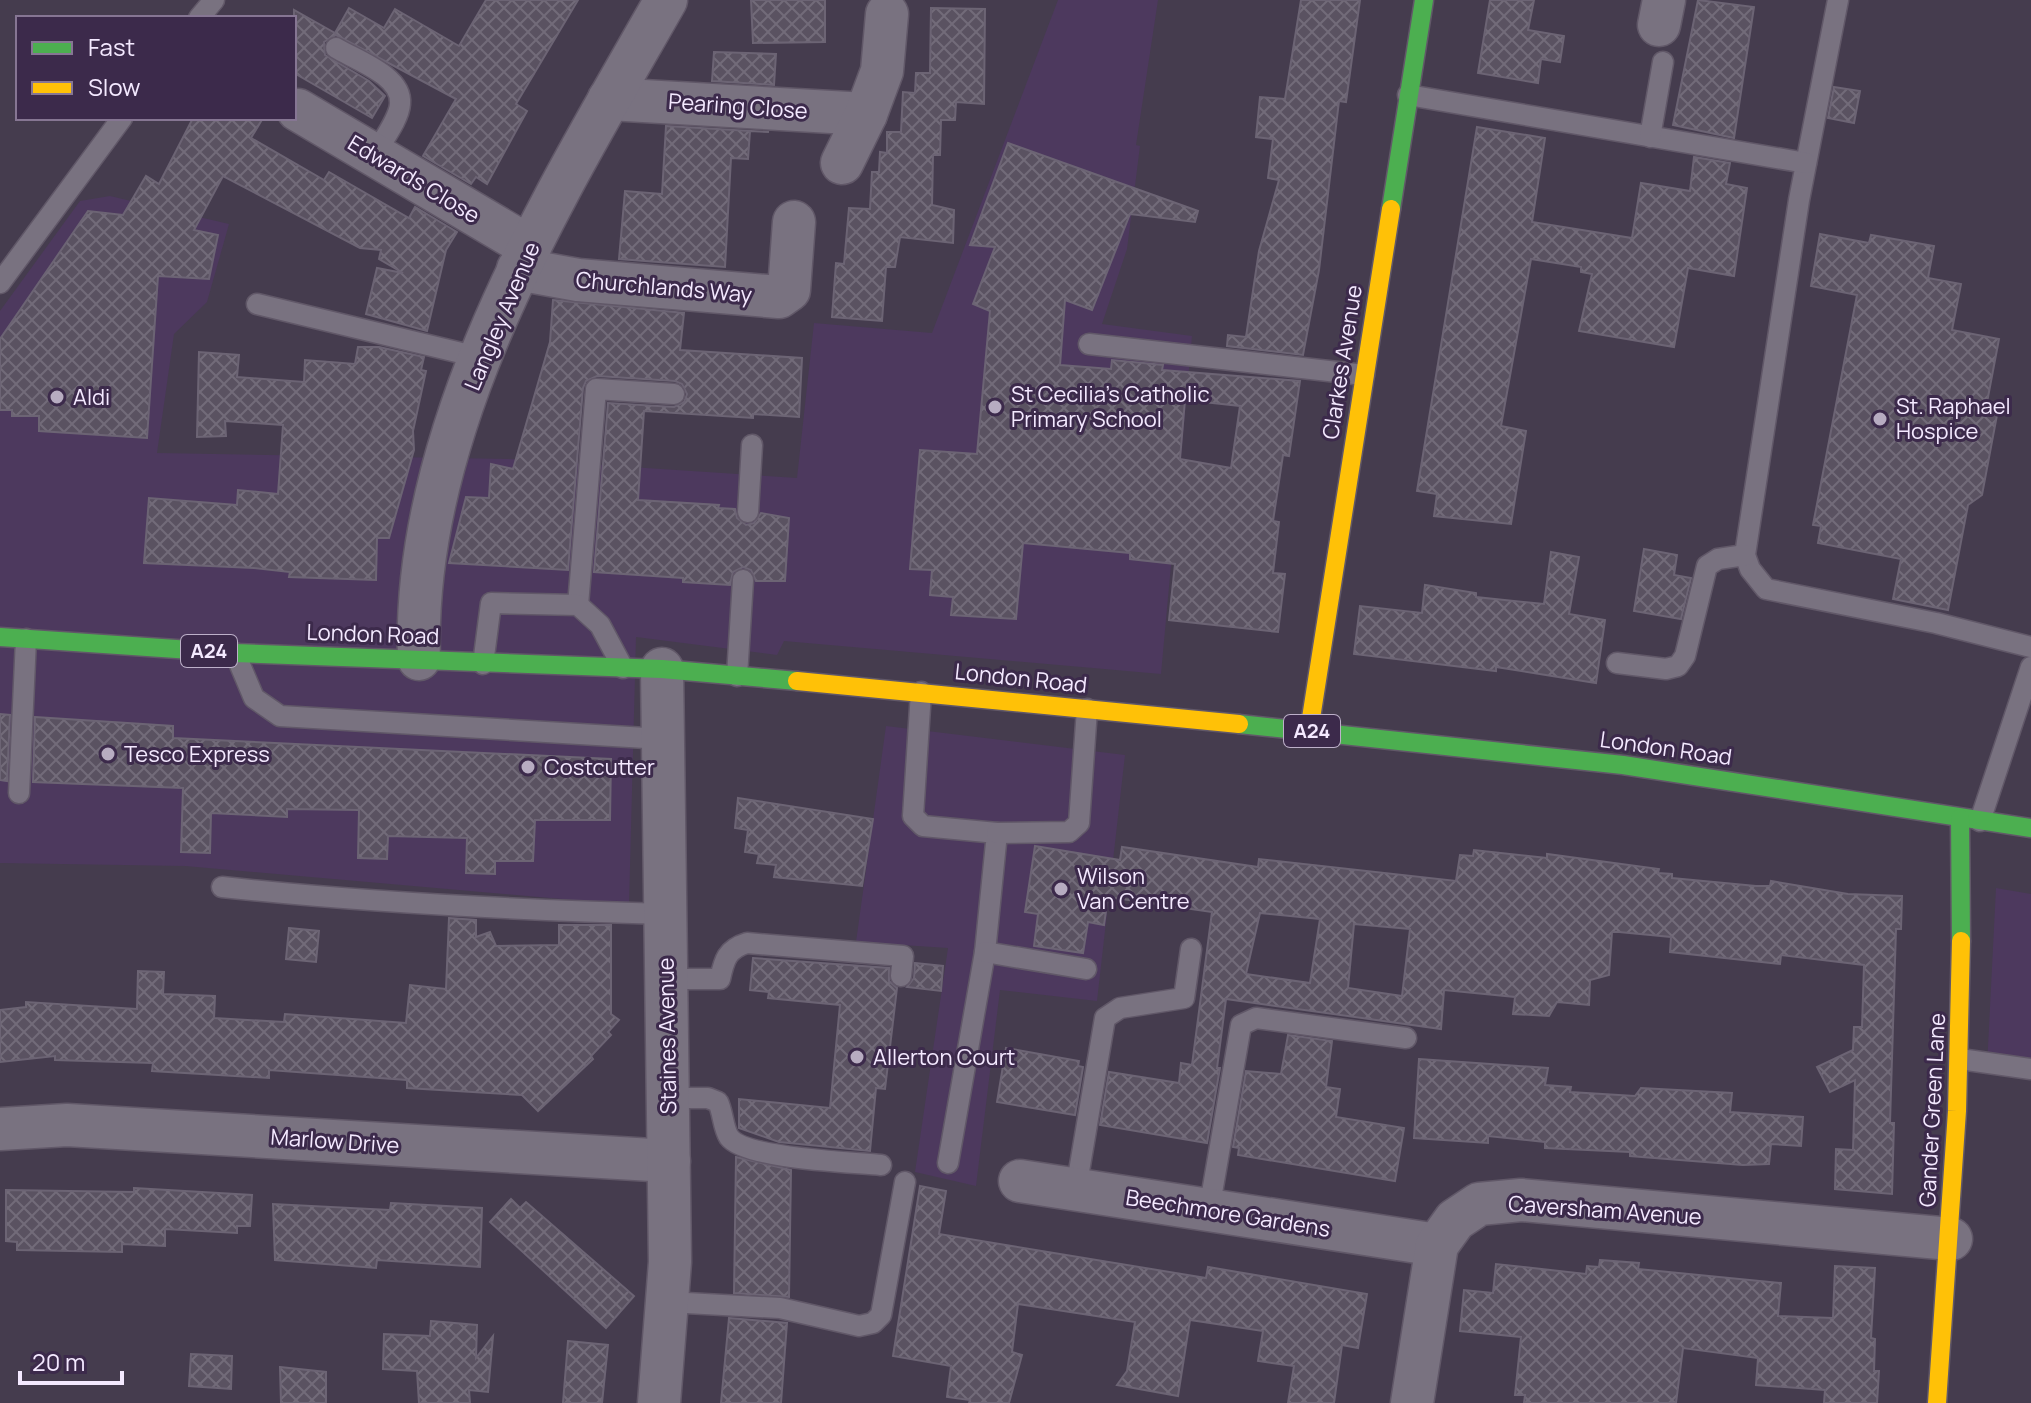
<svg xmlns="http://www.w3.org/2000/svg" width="2031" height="1403" viewBox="0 0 2031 1403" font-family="Manrope,sans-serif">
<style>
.built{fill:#4d395e}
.building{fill:url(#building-cross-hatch);stroke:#6c6474;stroke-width:2;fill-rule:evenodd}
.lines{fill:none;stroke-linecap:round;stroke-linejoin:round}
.lane-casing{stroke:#615868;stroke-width:23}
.street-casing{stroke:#615868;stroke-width:45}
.fast-casing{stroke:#615868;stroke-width:21}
.slow-casing{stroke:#615868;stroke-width:21}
.lane{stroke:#797280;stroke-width:20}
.street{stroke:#797280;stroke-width:42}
.fast{stroke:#4caf50;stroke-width:18}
.slow{stroke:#ffc107;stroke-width:18}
.poi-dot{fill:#b7acc1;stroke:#3c2a4b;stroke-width:3}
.labels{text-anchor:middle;stroke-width:6;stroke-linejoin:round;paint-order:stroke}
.shield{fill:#3c2a4b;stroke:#bdb0c9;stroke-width:2}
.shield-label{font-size:20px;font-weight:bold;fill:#f4e9ff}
.street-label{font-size:22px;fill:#f4e9ff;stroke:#3c2a4b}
.poi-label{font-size:22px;fill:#f4e9ff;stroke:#3c2a4b;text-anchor:start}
</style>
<defs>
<pattern id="building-cross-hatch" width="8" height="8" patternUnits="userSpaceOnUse" patternTransform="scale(2)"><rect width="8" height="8" fill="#5a5261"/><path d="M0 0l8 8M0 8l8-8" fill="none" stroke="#726b79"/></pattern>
</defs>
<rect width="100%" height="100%" fill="#453c4e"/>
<g class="built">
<polygon points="1058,0 1158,0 1136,145 1140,146 1127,249 1102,324 1192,336 1161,674 784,641 777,655 636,637 629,905 185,866 0,863 0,311 80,201 110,196 229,224 207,302 174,334 157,453 509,459 797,478 814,323 932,333"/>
<polygon points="886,726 1125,755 1097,1001 1000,990 976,1186 915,1172 948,948 856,942"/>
<polygon points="1996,888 2031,894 2031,1074 1987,1067"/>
</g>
<g class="building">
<polygon points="486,0 578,0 516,104 527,111 487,184 476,177 471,184 423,156 456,99 336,35 324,42 325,55 369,81 385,96 372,118 294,73 294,10 335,33 349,8 384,28 395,9 459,46"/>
<polygon points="751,0 825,0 825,42 753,43"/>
<polygon points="1301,0 1360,0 1346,102 1339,101 1319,270 1303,355 1227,346 1228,335 1246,337 1259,251 1279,180 1268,178 1273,139 1256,137 1260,97 1285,99"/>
<polygon points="1490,0 1534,0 1528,30 1564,36 1560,62 1541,59 1538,83 1478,73"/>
<polygon points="1698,0 1754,7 1734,138 1673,125"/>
<polygon points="931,8 985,9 984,104 956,102 955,120 941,120 940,155 933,155 932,205 954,210 953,243 900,237 895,267 886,267 882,321 832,317 836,263 844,264 849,208 870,209 872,172 879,172 880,152 887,153 887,132 901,132 903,92 915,93 916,73 930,73"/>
<polygon points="714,52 776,54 774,85 712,81"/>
<polygon points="1834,87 1860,91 1854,123 1828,118"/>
<polygon points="193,118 263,118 251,138 324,180 329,172 409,218 415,207 457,232 446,250 427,331 366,314 377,268 403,273 379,259 381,250 360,248 223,176 194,230 218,235 209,279 158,276 147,438 39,431 39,416 12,416 12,410 0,410 0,339 88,211 123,215 146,176 159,184"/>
<polygon points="666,126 769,132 750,131 748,159 731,158 725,267 619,259 625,191 662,194"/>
<polygon points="1477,127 1545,138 1532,222 1632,238 1641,183 1690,191 1694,157 1730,163 1726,184 1747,188 1734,276 1688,268 1674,347 1579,331 1592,274 1581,272 1581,267 1531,259 1501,426 1526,431 1511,524 1434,516 1437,494 1417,491"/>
<path d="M1008,143L1198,211L1195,222L1130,214L1092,310L1065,300L1060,365L1111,369L1112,360L1163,365L1162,370L1300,381L1289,456L1283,455L1273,521L1279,522L1273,573L1285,574L1278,632L1169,620L1175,564L1130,559V553L1023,543L1016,619L951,615L953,597L930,595L932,570L910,569L920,450L977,454L990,311L973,304L995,247L970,245ZM1185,400L1240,406L1231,468L1180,459Z"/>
<polygon points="1820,234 1869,243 1871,235 1934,246 1928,278 1961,284 1952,330 1999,339 1985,413 1997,415 1982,495 1968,505 1948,610 1893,599 1901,559 1818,543 1821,526 1813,525 1857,295 1811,286"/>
<polygon points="553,300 684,313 680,350 802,358 799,417 753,414 753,418 644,411 638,500 719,505 718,508 735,509 737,518 746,525 754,523 761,513 789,518 785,581 756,581 751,570 743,567 733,572 730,585 683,582 683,578 594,572 608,403 674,407 684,402 687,394 682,384 675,381 597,376 586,381 583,388 568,570 449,563 466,497 489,498 491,464 513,469 550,342"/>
<polygon points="358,347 379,347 424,357 421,370 426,371 413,431 414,450 389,538 377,538 376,580 289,577 290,572 254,568 144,563 149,498 237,505 238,490 278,494 283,425 225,421 226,436 197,437 199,352 239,355 237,377 304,382 305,360 355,364"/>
<polygon points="1644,549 1677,555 1674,575 1691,578 1681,619 1634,611"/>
<polygon points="1551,552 1579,557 1569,614 1605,620 1596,683 1496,667 1496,671 1354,654 1360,606 1422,613 1425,585 1476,593 1476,597 1544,604"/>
<polygon points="0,714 10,715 7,781 0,780"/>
<polygon points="35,717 173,726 173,738 611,759 610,820 535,820 533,861 495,861 495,874 466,873 467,838 388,836 387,859 358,858 359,810 287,809 287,817 211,813 210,853 181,852 183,788 33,782"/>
<polygon points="738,798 873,819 862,886 774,877 776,865 757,863 759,854 745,852 748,830 735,828"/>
<path d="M1035,846L1120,860L1122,847L1258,867L1259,859L1456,881L1460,855L1473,856L1474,850L1547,858V854L1659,869L1658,873L1672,874V878L1756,886H1770L1771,881L1848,894L1902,896L1901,929H1896L1890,1123H1894L1892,1194L1835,1189L1836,1149L1853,1150L1855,1080L1830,1092L1817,1067L1853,1050L1854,1027H1862L1864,965L1781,955L1780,964L1670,952L1671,937L1619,932H1612L1609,975L1590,980L1589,1005L1557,1002L1549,1016L1513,1014L1515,997L1444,990L1441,1029L1226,999L1217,1068H1220L1207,1143L1100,1125L1109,1072L1179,1083L1181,1063L1192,1065L1212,912L1108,897L1104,925L1088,922L1083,953L1034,946L1038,914L1025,912ZM1260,913L1320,919L1310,983L1246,974ZM1354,924L1410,929L1402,996L1348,988Z"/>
<polygon points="449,918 476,920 476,937 490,932 496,946 559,945 559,925 611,925 611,1014 619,1020 608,1032 611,1035 591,1056 593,1059 538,1111 522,1095 407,1088 407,1080 269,1070 269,1078 152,1071 153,1063 55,1060 55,1056 0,1062 0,1010 26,1007 26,1002 137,1009 138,971 164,972 163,994 215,996 214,1018 284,1022 285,1014 406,1023 410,985 446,989"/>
<polygon points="289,928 319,931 316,962 286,959"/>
<polygon points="753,958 889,968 889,981 897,988 885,1089 876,1088 870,1151 779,1142 739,1128 739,1099 830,1108 840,1005 768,998 769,992 750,990"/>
<polygon points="915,963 943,966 941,991 907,987 914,978"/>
<polygon points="1288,1035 1332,1041 1326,1087 1340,1089 1336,1117 1404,1128 1395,1181 1238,1155 1239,1148 1233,1147 1246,1071 1281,1074"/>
<polygon points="1006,1048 1079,1061 1078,1066 1083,1067 1075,1115 997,1102"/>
<polygon points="1419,1059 1548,1068 1545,1085 1571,1087 1570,1092 1635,1096 1641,1088 1732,1093 1730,1112 1803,1117 1801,1146 1771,1144 1769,1164 1743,1165 1630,1156 1630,1152 1545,1148 1545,1142 1488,1136 1488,1143 1414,1138"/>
<polygon points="736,1157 791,1170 789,1297 734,1293"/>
<polygon points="920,1186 946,1191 939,1234 1206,1278 1208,1267 1367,1294 1358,1348 1342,1345 1334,1403 1288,1403 1294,1366 1258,1361 1263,1331 1190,1320 1178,1396 1117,1385 1127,1371 1135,1322 1018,1304 1012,1352 1022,1355 1009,1403 969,1403 970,1400 947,1397 951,1366 893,1356"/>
<polygon points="134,1188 252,1195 250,1226 237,1226 237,1233 165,1229 165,1246 122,1244 122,1252 17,1250 17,1242 6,1241 6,1190 134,1192"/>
<polygon points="511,1199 520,1208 526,1202 634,1296 606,1328 490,1222"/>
<polygon points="391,1203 482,1208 480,1267 377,1260 376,1268 275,1260 273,1204 390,1210"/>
<polygon points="1600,1260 1639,1263 1638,1269 1781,1283 1778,1316 1833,1318 1835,1266 1875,1268 1871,1338 1875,1339 1874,1371 1879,1371 1877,1403 1824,1403 1825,1390 1756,1385 1758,1358 1683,1348 1676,1403 1524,1403 1525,1395 1515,1395 1521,1337 1460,1331 1464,1290 1493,1293 1496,1264 1586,1274 1587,1266 1599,1267"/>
<polygon points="729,1318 787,1323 781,1403 721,1403"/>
<polygon points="431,1321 477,1325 476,1358 493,1336 488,1392 469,1390 470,1403 419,1403 417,1371 383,1369 384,1334 430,1336"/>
<polygon points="568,1341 608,1345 602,1403 563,1403"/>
<polygon points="191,1354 232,1356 231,1389 189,1386"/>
<polygon points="280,1367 326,1372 326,1403 281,1403"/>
</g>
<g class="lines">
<defs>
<g id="lane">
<polyline points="1838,0 1799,200 1745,555 1750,569 1766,589 1936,623 2031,647"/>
<polyline points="199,18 214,0"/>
<path d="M336,48C356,60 403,76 400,104C399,120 381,142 374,156"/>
<polyline points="1408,95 1806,163"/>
<polyline points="1650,137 1663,62"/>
<polyline points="0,283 122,118"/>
<polyline points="257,304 482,358"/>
<polyline points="1089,344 1364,375"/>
<polyline points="748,512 752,445"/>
<polyline points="578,605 596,389 674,394"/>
<polyline points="235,653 254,698 280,716 663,739"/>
<polyline points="1617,663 1666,669 1678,666 1685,656 1707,566 1718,559 1745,555"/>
<polyline points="483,664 491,603 578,605 600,625 623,668"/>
<polyline points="737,676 743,580"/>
<polyline points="921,692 913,816 923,826 997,833 985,952 948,1163"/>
<polyline points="19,793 26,639"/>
<polyline points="1980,821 2031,667"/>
<polyline points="997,833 1069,832 1079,823 1087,709"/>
<path d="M222,887C370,903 517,910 665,914"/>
<polyline points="985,952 1086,969"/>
<path d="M666,979H720C724,960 727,949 747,943L903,956L901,976"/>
<polyline points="1960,1059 2031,1069"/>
<path d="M668,1098H708L718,1102C723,1112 723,1128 729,1137C745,1159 852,1162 881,1165"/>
<polyline points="1076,1189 1105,1018 1120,1008 1184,998 1191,949"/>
<polyline points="1209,1210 1241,1025 1256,1018 1406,1038"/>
<polyline points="668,1302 780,1308 859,1326 873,1323 881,1315 905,1182"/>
</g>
<g id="street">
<polyline points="1659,25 1664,0"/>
<polyline points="609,99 866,114"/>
<polyline points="298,110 530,247"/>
<polyline points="842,163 866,114 882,71 887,14"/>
<polyline points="518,269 578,280 779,297 789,290 794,222"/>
<path d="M419,659C411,425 554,197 666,0"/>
<polyline points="0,1129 67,1125 669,1161"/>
<polyline points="1020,1181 1437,1245"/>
<polyline points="659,1403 670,1262 662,669"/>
<polyline points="1412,1403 1437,1245 1455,1220 1479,1204 1521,1200 1951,1239"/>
</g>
<g id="fast">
<polyline points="1391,209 1424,0"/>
<polyline points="0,637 235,653 662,669 797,681"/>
<polyline points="1239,724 1623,765 2031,828"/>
<polyline points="1960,818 1961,941"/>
</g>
<g id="slow">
<polyline points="797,681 1239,724"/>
<polyline points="1309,731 1391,209"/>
<polyline points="1937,1403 1957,1111 1961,941"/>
</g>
</defs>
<use href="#lane" class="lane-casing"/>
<use href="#street" class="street-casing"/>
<use href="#fast" class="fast-casing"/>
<use href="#slow" class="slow-casing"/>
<use href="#lane" class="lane"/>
<use href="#street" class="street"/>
<use href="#fast" class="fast"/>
<use href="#slow" class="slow"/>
</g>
<g class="poi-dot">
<circle cx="57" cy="397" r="8"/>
<circle cx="995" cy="407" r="8"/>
<circle cx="1880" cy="419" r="8"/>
<circle cx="108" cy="754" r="8"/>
<circle cx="528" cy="767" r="8"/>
<circle cx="1061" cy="889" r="8"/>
<circle cx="857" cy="1057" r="8"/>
</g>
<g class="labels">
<g class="shield">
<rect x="181" y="635" width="56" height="32" rx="6"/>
<rect x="1284" y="715" width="56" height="32" rx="6"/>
</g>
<g class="shield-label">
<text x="209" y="658">A24</text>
<text x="1312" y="738">A24</text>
</g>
<g class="street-label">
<text transform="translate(738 106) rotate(4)" y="8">Pearing Close</text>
<text transform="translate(414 179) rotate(31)" y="8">Edwards Close</text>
<text transform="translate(664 287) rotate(5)" y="8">Churchlands Way</text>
<text transform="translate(502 316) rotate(-67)" y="8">Langley Avenue</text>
<text transform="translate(1342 362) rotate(-81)" y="8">Clarkes Avenue</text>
<text transform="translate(373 634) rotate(2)" y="8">London Road</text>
<text transform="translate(1021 678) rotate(6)" y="8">London Road</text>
<text transform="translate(1666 748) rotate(8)" y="8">London Road</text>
<text transform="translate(667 1036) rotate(-91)" y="8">Staines Avenue</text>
<text transform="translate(1932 1110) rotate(-87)" y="8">Gander Green Lane</text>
<text transform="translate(335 1141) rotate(4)" y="8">Marlow Drive</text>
<text transform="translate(1605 1210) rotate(4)" y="8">Caversham Avenue</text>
<text transform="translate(1228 1213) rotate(9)" y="8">Beechmore Gardens</text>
</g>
<g class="poi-label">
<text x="1011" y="402">St Cecilia's Catholic<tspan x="1011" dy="25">Primary School</tspan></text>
<text x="73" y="405">Aldi</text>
<text x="1896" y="414">St. Raphael<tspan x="1896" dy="25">Hospice</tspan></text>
<text x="124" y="762">Tesco Express</text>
<text x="544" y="775">Costcutter</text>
<text x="1077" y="884">Wilson<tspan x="1077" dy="25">Van Centre</tspan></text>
<text x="873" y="1065">Allerton Court</text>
</g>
</g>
<rect x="16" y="16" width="280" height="104" fill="#3c2a4b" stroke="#867693" stroke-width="2"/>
<rect x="32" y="42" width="40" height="12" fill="#4caf50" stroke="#867693" stroke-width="2"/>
<text x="88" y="56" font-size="24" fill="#f4e9ff">Fast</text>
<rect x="32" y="82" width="40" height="12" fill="#ffc107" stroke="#867693" stroke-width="2"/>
<text x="88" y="96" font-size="24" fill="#f4e9ff">Slow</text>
<path d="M20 1371v12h102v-12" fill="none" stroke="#f4e9ff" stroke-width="4"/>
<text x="32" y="1371" font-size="24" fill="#f4e9ff" stroke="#3c2a4b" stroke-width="6" paint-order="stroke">20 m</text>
</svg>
